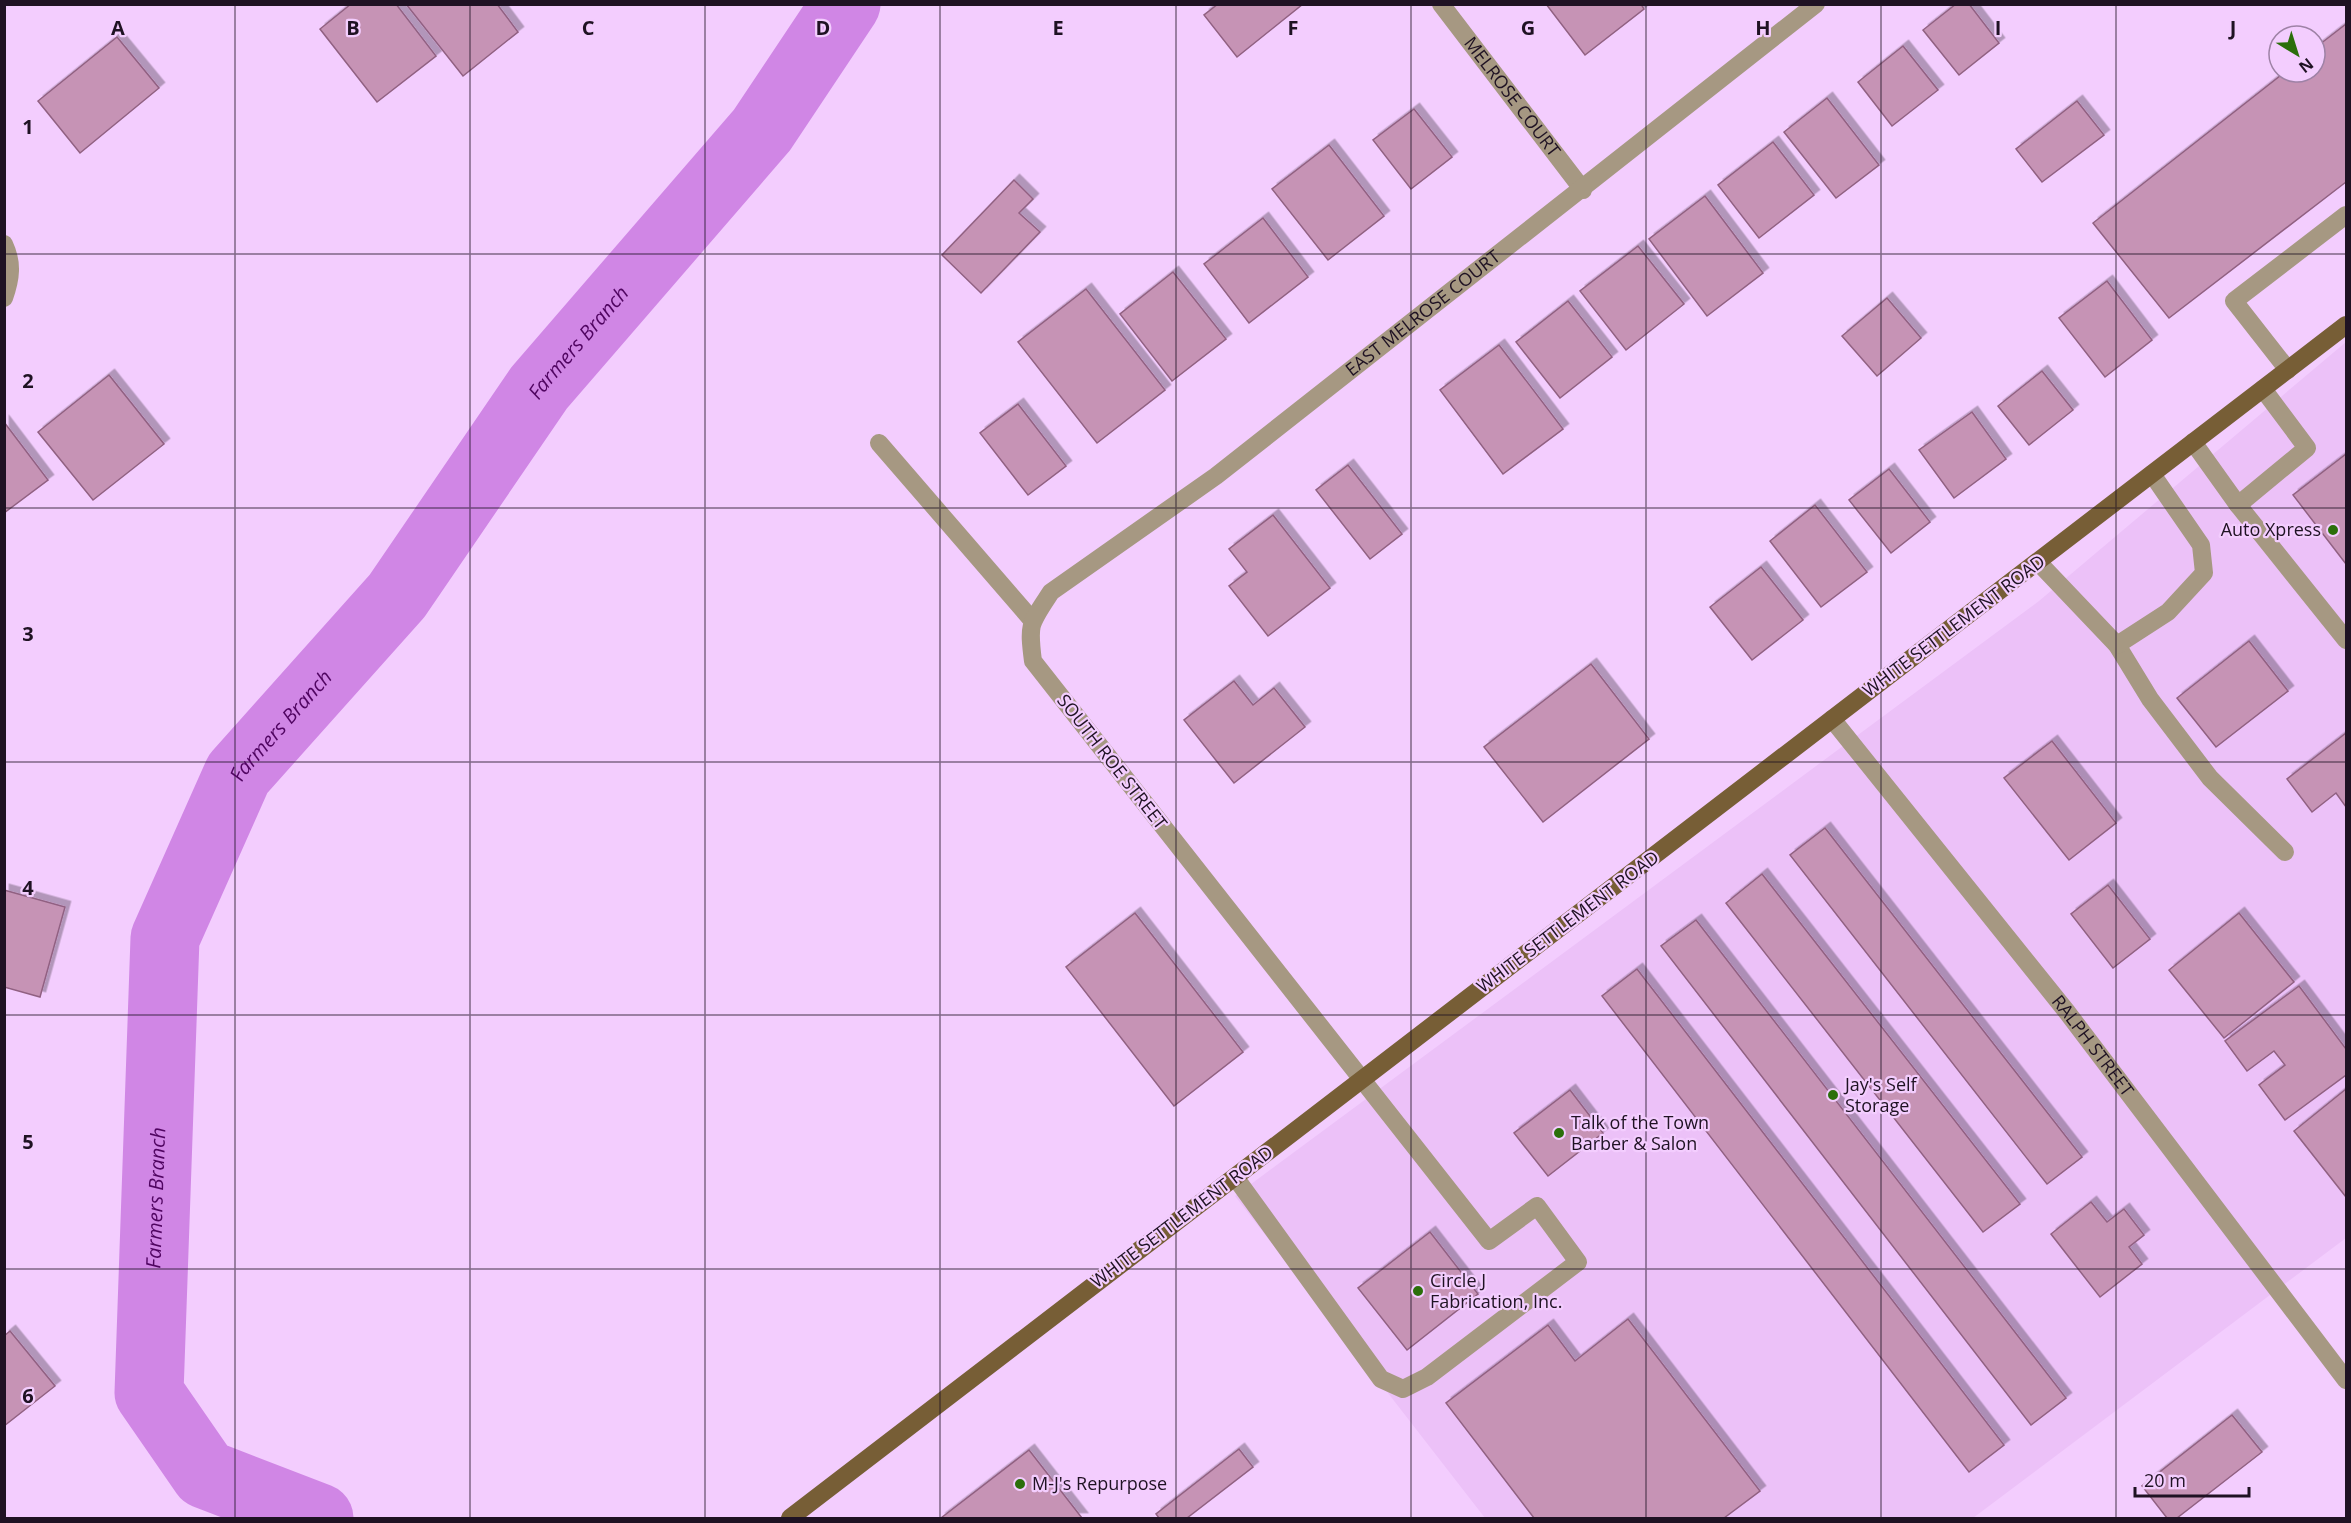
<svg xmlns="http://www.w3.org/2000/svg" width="2351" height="1523" viewBox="0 0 2351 1523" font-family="'Open Sans',sans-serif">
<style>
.built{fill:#ecc1f8}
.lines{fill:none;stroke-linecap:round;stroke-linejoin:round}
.river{stroke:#d086e5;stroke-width:69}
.building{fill:#c693b5;stroke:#916182;stroke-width:1.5;filter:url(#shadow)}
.minor{stroke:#a69882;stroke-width:18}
.major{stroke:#775e36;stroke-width:18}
.grid{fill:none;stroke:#1f1223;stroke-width:1.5;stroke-opacity:0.55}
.poi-dot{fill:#2b6f0b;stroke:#f3cdfe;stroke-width:2}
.labels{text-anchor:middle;stroke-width:4.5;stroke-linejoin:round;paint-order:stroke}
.street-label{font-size:18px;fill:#1f1223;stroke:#f3cdfe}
.poi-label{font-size:18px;fill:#1f1223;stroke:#f3cdfe;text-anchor:start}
.water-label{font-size:20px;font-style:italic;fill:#500561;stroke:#f3cdfe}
.grid-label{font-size:20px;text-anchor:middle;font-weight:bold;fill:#1f1223;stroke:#f3cdfe;stroke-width:4.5;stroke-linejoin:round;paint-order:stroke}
</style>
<defs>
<filter id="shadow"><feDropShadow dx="5.5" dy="-5.5" stdDeviation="0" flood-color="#0004"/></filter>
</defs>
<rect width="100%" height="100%" fill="#f3cdfe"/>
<polygon class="built" points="2346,342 2346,1238 1973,1518 1485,1518 1235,1196 2039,601"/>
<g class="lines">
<path class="river" id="s1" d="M319,1518L205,1474L149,1393L165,938L238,774L397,596L539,388L762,130L846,4"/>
</g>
<g class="building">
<polygon points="351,4 396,4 436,56 377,102 320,29"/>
<polygon points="406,4 497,4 518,32 463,76"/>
<polygon points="1218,4 1303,4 1237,57 1204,15"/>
<polygon points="1546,4 1641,4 1644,9 1585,55"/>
<polygon points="1956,4 1969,4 1999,43 1959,75 1923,30"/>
<polygon points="2346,24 2346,182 2169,318 2093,223 2285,72 2315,72 2315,48"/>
<polygon points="117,37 159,88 80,153 38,101"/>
<polygon points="1903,46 1938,90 1892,126 1858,82"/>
<polygon points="1827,98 1879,165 1836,198 1784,132"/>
<polygon points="2077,101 2104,135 2042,182 2016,149"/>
<polygon points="1414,109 1452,157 1411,189 1373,140"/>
<polygon points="1773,142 1814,195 1759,238 1718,185"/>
<polygon points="1329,145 1384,216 1328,260 1272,189"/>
<polygon points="1014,180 1033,199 1019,213 1040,232 981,293 942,255"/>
<polygon points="1705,196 1763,273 1707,316 1649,239"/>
<polygon points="1263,218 1308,277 1249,323 1204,264"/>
<polygon points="1638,246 1684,304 1626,350 1580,291"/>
<polygon points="1173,272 1226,339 1172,381 1120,314"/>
<polygon points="2107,281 2152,340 2105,377 2059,318"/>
<polygon points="1086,289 1165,390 1097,443 1018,342"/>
<polygon points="1887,298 1921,338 1877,376 1842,336"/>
<polygon points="1568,301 1612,357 1560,398 1516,342"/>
<polygon points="1499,345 1563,429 1503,474 1440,390"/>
<polygon points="2042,371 2073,410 2029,445 1998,406"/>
<polygon points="109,375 164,444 93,500 38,432"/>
<polygon points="1018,404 1066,466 1028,495 980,433"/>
<polygon points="1972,412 2006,459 1954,498 1919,450"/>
<polygon points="4,422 48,480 4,513"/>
<polygon points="2346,454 2346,564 2293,495"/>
<polygon points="1348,465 1402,534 1370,559 1316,490"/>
<polygon points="1889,469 1930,522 1891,553 1849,500"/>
<polygon points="1815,505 1867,572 1821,607 1770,541"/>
<polygon points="1273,515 1330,588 1268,636 1229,586 1247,572 1229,549"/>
<polygon points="1761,567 1803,620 1752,660 1710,607"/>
<polygon points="2249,641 2288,691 2216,747 2177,698"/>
<polygon points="1591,664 1649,739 1543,822 1484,747"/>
<polygon points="1234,681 1253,705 1274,688 1305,727 1234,783 1184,720"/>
<polygon points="2346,733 2346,807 2336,793 2312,812 2287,779"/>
<polygon points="2052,741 2116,823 2069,860 2004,778"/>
<polygon points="1825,828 2082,1157 2047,1184 1790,855"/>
<polygon points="1762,874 2020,1204 1983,1232 1726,903"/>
<polygon points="2108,885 2150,939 2113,968 2071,914"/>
<polygon points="4,890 65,907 40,997 4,987"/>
<polygon points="1135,913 1243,1052 1174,1106 1066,967"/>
<polygon points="2239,913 2294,982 2224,1038 2169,970"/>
<polygon points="1696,920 2066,1398 2031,1425 1661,946"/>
<polygon points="1637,969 2004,1445 1969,1472 1602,996"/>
<polygon points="2299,986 2346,1049 2346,1075 2285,1120 2259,1085 2285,1065 2274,1051 2247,1071 2225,1041"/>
<polygon points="2346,1089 2346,1197 2294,1131"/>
<polygon points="1570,1090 1603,1133 1548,1176 1514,1133"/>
<polygon points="2091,1202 2107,1222 2124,1209 2144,1235 2129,1247 2142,1264 2100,1297 2051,1234"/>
<polygon points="1430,1232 1478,1294 1407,1350 1358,1288"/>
<polygon points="1628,1319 1760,1491 1724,1518 1534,1518 1446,1403 1548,1325 1575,1361"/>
<polygon points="10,1331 55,1386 4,1426 4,1336"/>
<polygon points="2232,1415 2262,1452 2177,1518 2167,1518 2142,1486"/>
<polygon points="1239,1449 1253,1467 1187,1518 1159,1518 1156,1514"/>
<polygon points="1029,1450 1082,1518 941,1518"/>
</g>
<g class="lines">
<g class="minor">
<path id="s2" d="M1441,4L1583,190"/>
<path d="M4,244C13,263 11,278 4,298"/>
<polyline points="2288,370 2234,301 2346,215"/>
<polyline points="2193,442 2238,505 2307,448 2263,389"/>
<polyline points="879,443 1032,620"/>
<polyline points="2238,505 2346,640"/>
<polyline points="2038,562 2117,645 2150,699 2210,778 2285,852"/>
<polyline points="2117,645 2168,612 2204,573 2201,545 2152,474"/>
<path id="s3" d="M1832,719L2067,1012L2346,1380"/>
<path id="s4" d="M1235,1177L1381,1379L1403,1389L1427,1377L1578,1262L1537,1206L1489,1241L1033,661C1028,623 1030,624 1051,592L1216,476L1816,4"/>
</g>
<polyline class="major" points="790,1518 2346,325"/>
</g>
<path class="grid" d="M235,4V1518M470,4V1518M705,4V1518M940,4V1518M1176,4V1518M1411,4V1518M1646,4V1518M1881,4V1518M2116,4V1518M4,254H2346M4,508H2346M4,762H2346M4,1015H2346M4,1269H2346"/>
<g class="poi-dot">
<circle cx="2333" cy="530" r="6"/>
<circle cx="1833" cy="1095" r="6"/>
<circle cx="1559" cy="1133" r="6"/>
<circle cx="1418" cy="1291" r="6"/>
<circle cx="1020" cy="1484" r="6"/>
</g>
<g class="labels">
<g class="street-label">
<text dy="6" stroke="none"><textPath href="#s2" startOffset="117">MELROSE COURT</textPath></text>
<text dy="6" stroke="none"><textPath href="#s4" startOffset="1896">EAST MELROSE COURT</textPath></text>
<text transform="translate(1954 626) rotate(-37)" y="6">WHITE SETTLEMENT ROAD</text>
<text transform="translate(1112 762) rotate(52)" y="6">SOUTH ROE STREET</text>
<text transform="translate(1568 922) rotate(-37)" y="6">WHITE SETTLEMENT ROAD</text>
<text dy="6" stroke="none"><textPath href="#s3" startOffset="418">RALPH STREET</textPath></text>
<text transform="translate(1182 1217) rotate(-37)" y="6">WHITE SETTLEMENT ROAD</text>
</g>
<g class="poi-label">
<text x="2321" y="536" text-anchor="end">Auto Xpress</text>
<text x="1845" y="1091">Jay's Self<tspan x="1845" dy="21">Storage</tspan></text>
<text x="1571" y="1129">Talk of the Town<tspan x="1571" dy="21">Barber &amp; Salon</tspan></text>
<text x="1430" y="1287">Circle J<tspan x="1430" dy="21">Fabrication, Inc.</tspan></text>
<text x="1032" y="1490">M-J's Repurpose</text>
</g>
<g class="water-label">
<text dy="7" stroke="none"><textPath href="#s1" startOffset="1406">Farmers Branch</textPath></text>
<text dy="7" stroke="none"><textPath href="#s1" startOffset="920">Farmers Branch</textPath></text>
<text dy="7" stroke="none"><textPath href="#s1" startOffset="416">Farmers Branch</textPath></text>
</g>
</g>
<g class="grid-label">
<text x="118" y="35">A</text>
<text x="353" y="35">B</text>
<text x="588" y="35">C</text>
<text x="823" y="35">D</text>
<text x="1058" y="35">E</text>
<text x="1293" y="35">F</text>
<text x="1528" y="35">G</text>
<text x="1763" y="35">H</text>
<text x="1998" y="35">I</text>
<text x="2233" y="35">J</text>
<text x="28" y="134">1</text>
<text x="28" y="388">2</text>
<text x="28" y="641">3</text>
<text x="28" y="895">4</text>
<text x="28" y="1149">5</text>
<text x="28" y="1403">6</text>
</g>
<rect width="2351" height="1523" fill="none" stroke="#1f1223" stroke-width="12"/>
<g transform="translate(2297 54) rotate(142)"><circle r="28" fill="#f3cdfe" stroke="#9e82a6" stroke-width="1.5"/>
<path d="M0-4.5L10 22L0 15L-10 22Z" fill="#2b6f0b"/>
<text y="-9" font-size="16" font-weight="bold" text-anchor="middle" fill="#1f1223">N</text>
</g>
<path d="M2135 1487v9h114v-9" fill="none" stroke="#1f1223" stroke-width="3"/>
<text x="2144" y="1487" font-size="18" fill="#1f1223" stroke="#f3cdfe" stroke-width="4.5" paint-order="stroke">20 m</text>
</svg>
